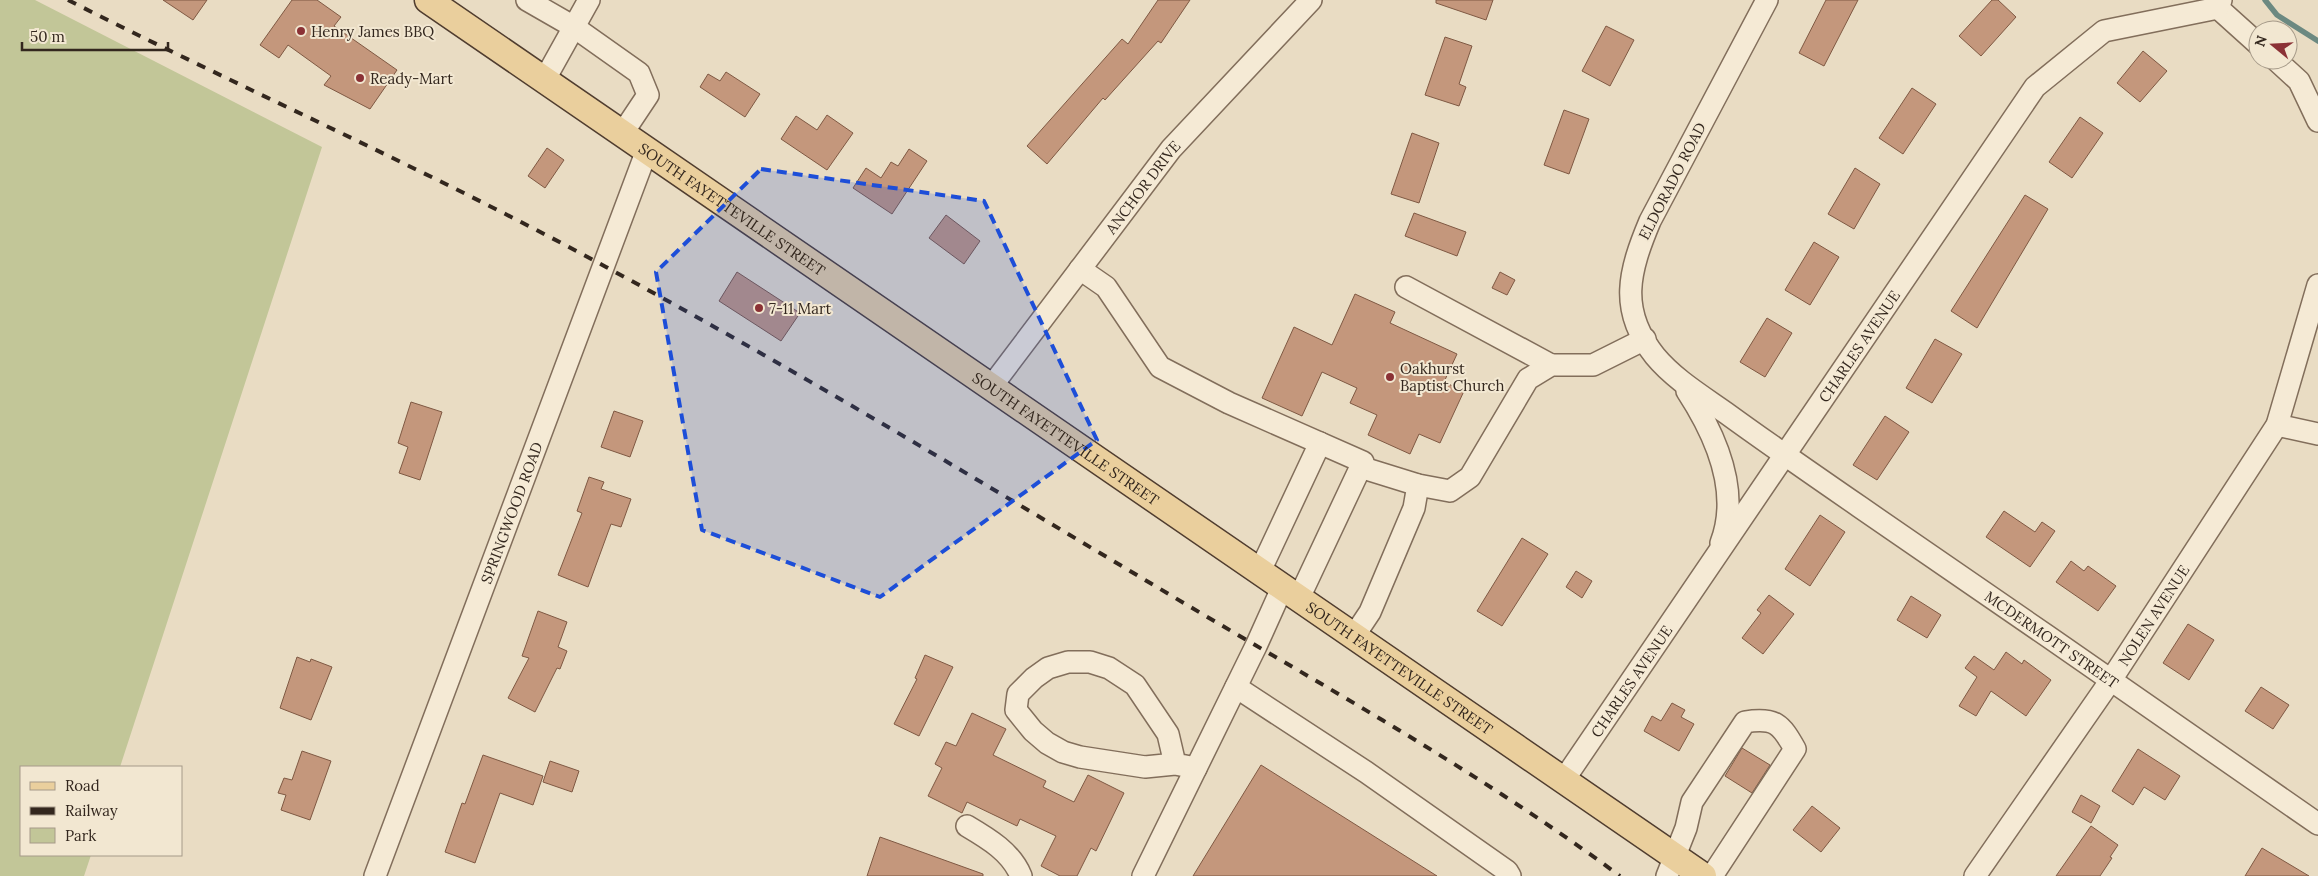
<svg xmlns="http://www.w3.org/2000/svg" width="2318" height="876" font-family="Lora,serif">
	<style>
		.green { fill: #c2c698 }
		.lines { fill: none; stroke-linecap: round; stroke-linejoin: round }
		.stream { stroke: #6c8981; stroke-width: 5.5 }
		.building { fill: #c4977c; stroke: #7f5943 }
		.minor-casing { stroke: #826e5b; stroke-width: 24 }
		.major-casing { stroke: #503d2f; stroke-width: 29 }
		.minor { stroke: #f5ead5; stroke-width: 21 }
		.major { stroke: #eacf9d; stroke-width: 26 }
		.rail { stroke: #33271e; stroke-width: 4; stroke-dasharray: 9 9; stroke-linecap: butt }
		.marked { fill: #1d4ed8; fill-opacity: 0.2; stroke: #1d4ed8; stroke-width: 4; stroke-dasharray: 10 6; stroke-linejoin: round }
		.poi-dot { fill: #8b3135; stroke: #f2e7d1; stroke-width: 2 }
		.labels { text-anchor: middle; dominant-baseline: central; stroke-width: 4; stroke-linejoin: round; paint-order: stroke }
		.poi-label { font-size: 15px; fill: #33271e; stroke: #f2e7d1; text-anchor: start }
		.street-label { font-size: 15px; fill: #33271e; stroke: #f2e7d1 }
	</style>
	<rect width="100%" height="100%" fill="#e9dcc3"/>
	<!-- green -->
	<path class="green" d="M0,0h35l287,147 -202,620h-99v88h70l-7,21h-84z"/>
	<g class="lines">
		<!-- stream -->
		<path class="stream" d="M2265,0l12,15 41,26"/>
	</g>
	<!-- building -->
	<path class="building" d="M163,0h44l-14,20z
		M292,0h25l24,17 -7,9 63,44 -27,39 -46,-24 7,-9 -43,-31 -9,13 -19,-13z
		M1158,0h32l-29,43 -3,-2 -53,59 -2,-2 -56,66 -20,-18 95,-107 6,5z
		M1436,0h57l-7,20 -50,-17z
		M1826,0h32l-34,66 -25,-13z
		M1992,0h6l18,17 -35,39 -22,-20z
		M1606,26l28,14 -24,46 -28,-15z
		M1445,37l27,9 -13,38 7,3 -7,19 -34,-11z
		M2143,51l24,20 -27,31 -23,-19z
		M726,72l34,22 -15,23 -45,-30 8,-13 12,7z
		M1912,88l24,16 -33,50 -24,-16z
		M1564,110l25,9 -20,55 -25,-9z
		M827,115l26,18 -26,37 -46,-31 15,-23 21,14z
		M2080,117l23,16 -31,45 -23,-16z
		M1412,133l27,10 -20,60 -28,-9z
		M547,148l17,12 -19,28 -17,-12z
		M909,149l18,12 -35,53 -39,-26 13,-20 15,10 10,-16 7,4z
		M1855,168l25,16 -26,45 -26,-15z
		M2025,195l23,14 -71,119 -26,-17z
		M1414,213l52,19 -9,24 -52,-20z
		M946,215l34,26 -16,23 -35,-26z
		M1814,242l25,15 -29,48 -25,-15z
		M737,272l63,41 -19,28 -62,-40z
		M1500,272l15,8 -8,15 -15,-7z
		M1355,294l40,18 -5,11 67,31 -13,28 20,9 -24,52 -21,-9 -9,20 -42,-19 9,-20 -27,-12 7,-15 -35,-16 -20,44 -40,-18 32,-71 38,18z
		M1767,318l25,15 -27,44 -25,-15z
		M1935,339l27,15 -30,49 -26,-15z
		M411,402l31,10 -22,68 -21,-7 9,-26 -10,-4z
		M614,411l29,10 -13,36 -29,-10z
		M1885,416l24,16 -32,48 -24,-15z
		M589,477l15,5 -3,7 30,10 -10,28 -10,-3 -23,63 -30,-12 24,-62 -5,-2z
		M2004,511l31,21 7,-10 13,9 -25,36 -44,-30z
		M1820,515l25,17 -35,54 -25,-17z
		M1522,538l26,16 -46,72 -25,-15z
		M2071,561l13,10 4,-5 28,20 -18,25 -42,-29z
		M1576,571l16,10 -10,17 -16,-11z
		M1769,595l25,19 -31,40 -21,-16 19,-25 -4,-3z
		M1911,596l30,19 -14,23 -30,-18z
		M538,611l29,11 -9,25 9,4 -7,18 -3,-1 -22,44 -27,-14 21,-40 -7,-2z
		M2188,624l26,16 -25,40 -26,-17z
		M2006,652l16,12 2,-4 27,20 -25,36 -35,-25 -15,25 -17,-10 18,-29 -12,-9 9,-12 20,14z
		M925,655l28,12 -34,69 -25,-12 23,-45 -2,-1z
		M297,657l13,5 1,-3 21,8 -21,53 -31,-12z
		M2261,687l28,18 -16,24 -28,-18z
		M1672,703l13,7 -4,7 13,7 -15,27 -35,-20 8,-15 9,5z
		M972,713l34,16 -13,26 53,26 -3,6 31,15 14,-27 36,18 -28,58 -5,-3 -14,28h-17l-19,-10 15,-30 -36,-17 -3,7 -50,-24 -5,11 -34,-17 14,-28 -7,-4 11,-22 10,4z
		M1742,748l28,17 -18,28 -27,-17z
		M2138,749l42,27 -15,24 -21,-13 -11,18 -21,-14z
		M302,751l29,10 -21,59 -29,-10 5,-15 -8,-2 6,-15 8,2z
		M483,755l60,21 -10,29 -33,-12 -25,70 -30,-11 17,-49 3,1z
		M550,761l29,10 -7,21 -29,-10z
		M1261,765l176,111h-244z
		M2081,795l19,11 -9,17 -19,-11z
		M1812,806l28,22 -19,24 -28,-22z
		M2091,826l27,19 -8,12 2,1 -12,18h-44z
		M880,837l103,37v2h-116z
		M2262,848l47,28h-64z"/>
	<g class="lines">
		<defs>
			<g id="minor">
				<path d="M527,0l47,27 65,46 9,22 -26,39"/>
				<path id="s1" d="M1767,0l-117,221c-21,50 -32,89 5,135 19,23 47,40 71,57 44,32 89,63 134,94 153,105 306,211 458,317"/>
				<path d="M2218,8l40,36"/>
				<path d="M2276,60l23,21 19,40"/>
				<path d="M545,79l44,-79"/>
				<path d="M1080,269l26,18 54,80 69,36 134,59 -64,136"/>
				<path d="M1406,287l145,78"/>
				<path id="s2" d="M991,387l180,-238 140,-149"/>
				<path d="M1687,391c28,43 54,100 34,152"/>
				<path d="M2277,425l41,9"/>
				<path d="M1360,467l58,18 32,6 20,-14 58,-98 23,-14h42l52,-26"/>
				<path d="M1260,571l60,-128"/>
				<path d="M1354,636l16,-24 44,-104 4,-23"/>
				<path d="M1236,687l130,85 141,99 3,5"/>
				<path d="M1175,764l-7,-30 -33,-49 -26,-17 -19,-6h-22l-20,6 -14,10 -16,16 -2,16 17,21 14,12 16,9 17,5 65,10 30,-3 21,4"/>
				<path id="s3" d="M1563,781l472,-694 69,-56 114,-23 3,-8"/>
				<path d="M967,826c22,13 44,26 54,50"/>
				<path id="s4" d="M375,876l272,-726"/>
				<path d="M1143,876l113,-230 27,-60"/>
				<path d="M1667,876l19,-48 6,-26 53,-80c30,-5 36,2 50,27l-83,127"/>
				<path id="s5" d="M1975,876l136,-196 166,-255 41,-140"/>
			</g>
			<g id="major">
				<path id="s6" d="M428,0l1275,876"/>
			</g>
		</defs>
		<!-- minor casing -->
		<use href="#minor" class="minor-casing"/>
		<!-- major casing -->
		<use href="#major" class="major-casing"/>
		<!-- minor -->
		<use href="#minor" class="minor"/>
		<!-- major -->
		<use href="#major" class="major"/>
		<!-- rail -->
		<path class="rail" d="M68,0c179,91 362,171 538,267 192,104 378,217 566,329 151,90 306,175 448,280"/>
	</g>
	<!-- marked area -->
	<path class="marked" d="M761,169l223,32 113,239 -217,157 -178,-67 -46,-258z"/>
	<!-- markers -->
	<g class="poi-dot">
		<circle cx="301" cy="31" r="5"/>
		<circle cx="360" cy="78" r="5"/>
		<circle cx="759" cy="308" r="5"/>
		<circle cx="1390" cy="377" r="5"/>
	</g>
	<g class="labels">
		<!-- poi labels -->
		<g class="poi-label">
			<text x="311" y="31">Henry James BBQ</text>
			<text x="370" y="78">Ready-Mart</text>
			<text x="769" y="308">7-11 Mart</text>
			<text x="1400" y="368">Oakhurst<tspan x="1400" dy="17">Baptist Church</tspan></text>
		</g>
		<!-- street labels -->
		<g class="street-label">
			<text transform="translate(1672 181) rotate(-63)">ELDORADO ROAD</text>
			<text stroke="none"><textPath href="#s2" startOffset="251">ANCHOR DRIVE</textPath></text>
			<text stroke="none"><textPath href="#s6" startOffset="369">SOUTH FAYETTEVILLE STREET</textPath></text>
			<text stroke="none"><textPath href="#s3" startOffset="526">CHARLES AVENUE</textPath></text>
			<text stroke="none"><textPath href="#s6" startOffset="774">SOUTH FAYETTEVILLE STREET</textPath></text>
			<text stroke="none"><textPath href="#s4" startOffset="388">SPRINGWOOD ROAD</textPath></text>
			<text stroke="none"><textPath href="#s5" startOffset="316">NOLEN AVENUE</textPath></text>
			<text stroke="none"><textPath href="#s1" startOffset="882">MCDERMOTT STREET</textPath></text>
			<text stroke="none"><textPath href="#s6" startOffset="1179">SOUTH FAYETTEVILLE STREET</textPath></text>
			<text stroke="none"><textPath href="#s3" startOffset="121">CHARLES AVENUE</textPath></text>
		</g>
	</g>
	<!-- legend -->
	<rect x="20" y="766" width="162" height="90" fill="#f2e7d1" stroke="#a69a89"/>
	<rect x="30" y="782" width="25" height="8" fill="#eacf9d" stroke="#a69a89"/>
	<text x="65" y="791" font-size="15" fill="#33271e">Road</text>
	<rect x="30" y="807" width="25" height="8" fill="#33271e" stroke="#a69a89"/>
	<text x="65" y="816" font-size="15" fill="#33271e">Railway</text>
	<rect x="30" y="828" width="25" height="15" fill="#c2c698" stroke="#a69a89"/>
	<text x="65" y="841" font-size="15" fill="#33271e">Park</text>
	<!-- north arrow -->
	<g transform="translate(2273 45) rotate(288)"><circle r="24" fill="#f2e7d1" stroke="#a69a89"/>
	<path d="M0-4L9 19L0 12L-9 19Z" fill="#8b3135"/>
	<text y="-8" font-size="14" font-weight="bold" text-anchor="middle" fill="#33271e">N</text>
	</g>
	<!-- scale -->
	<path d="M22 42v8h146v-8" fill="none" stroke="#33271e" stroke-width="2.5"/>
	<text x="30" y="42" font-size="15" fill="#33271e" stroke="#f2e7d1" stroke-width="4" paint-order="stroke">50 m</text>
</svg>
